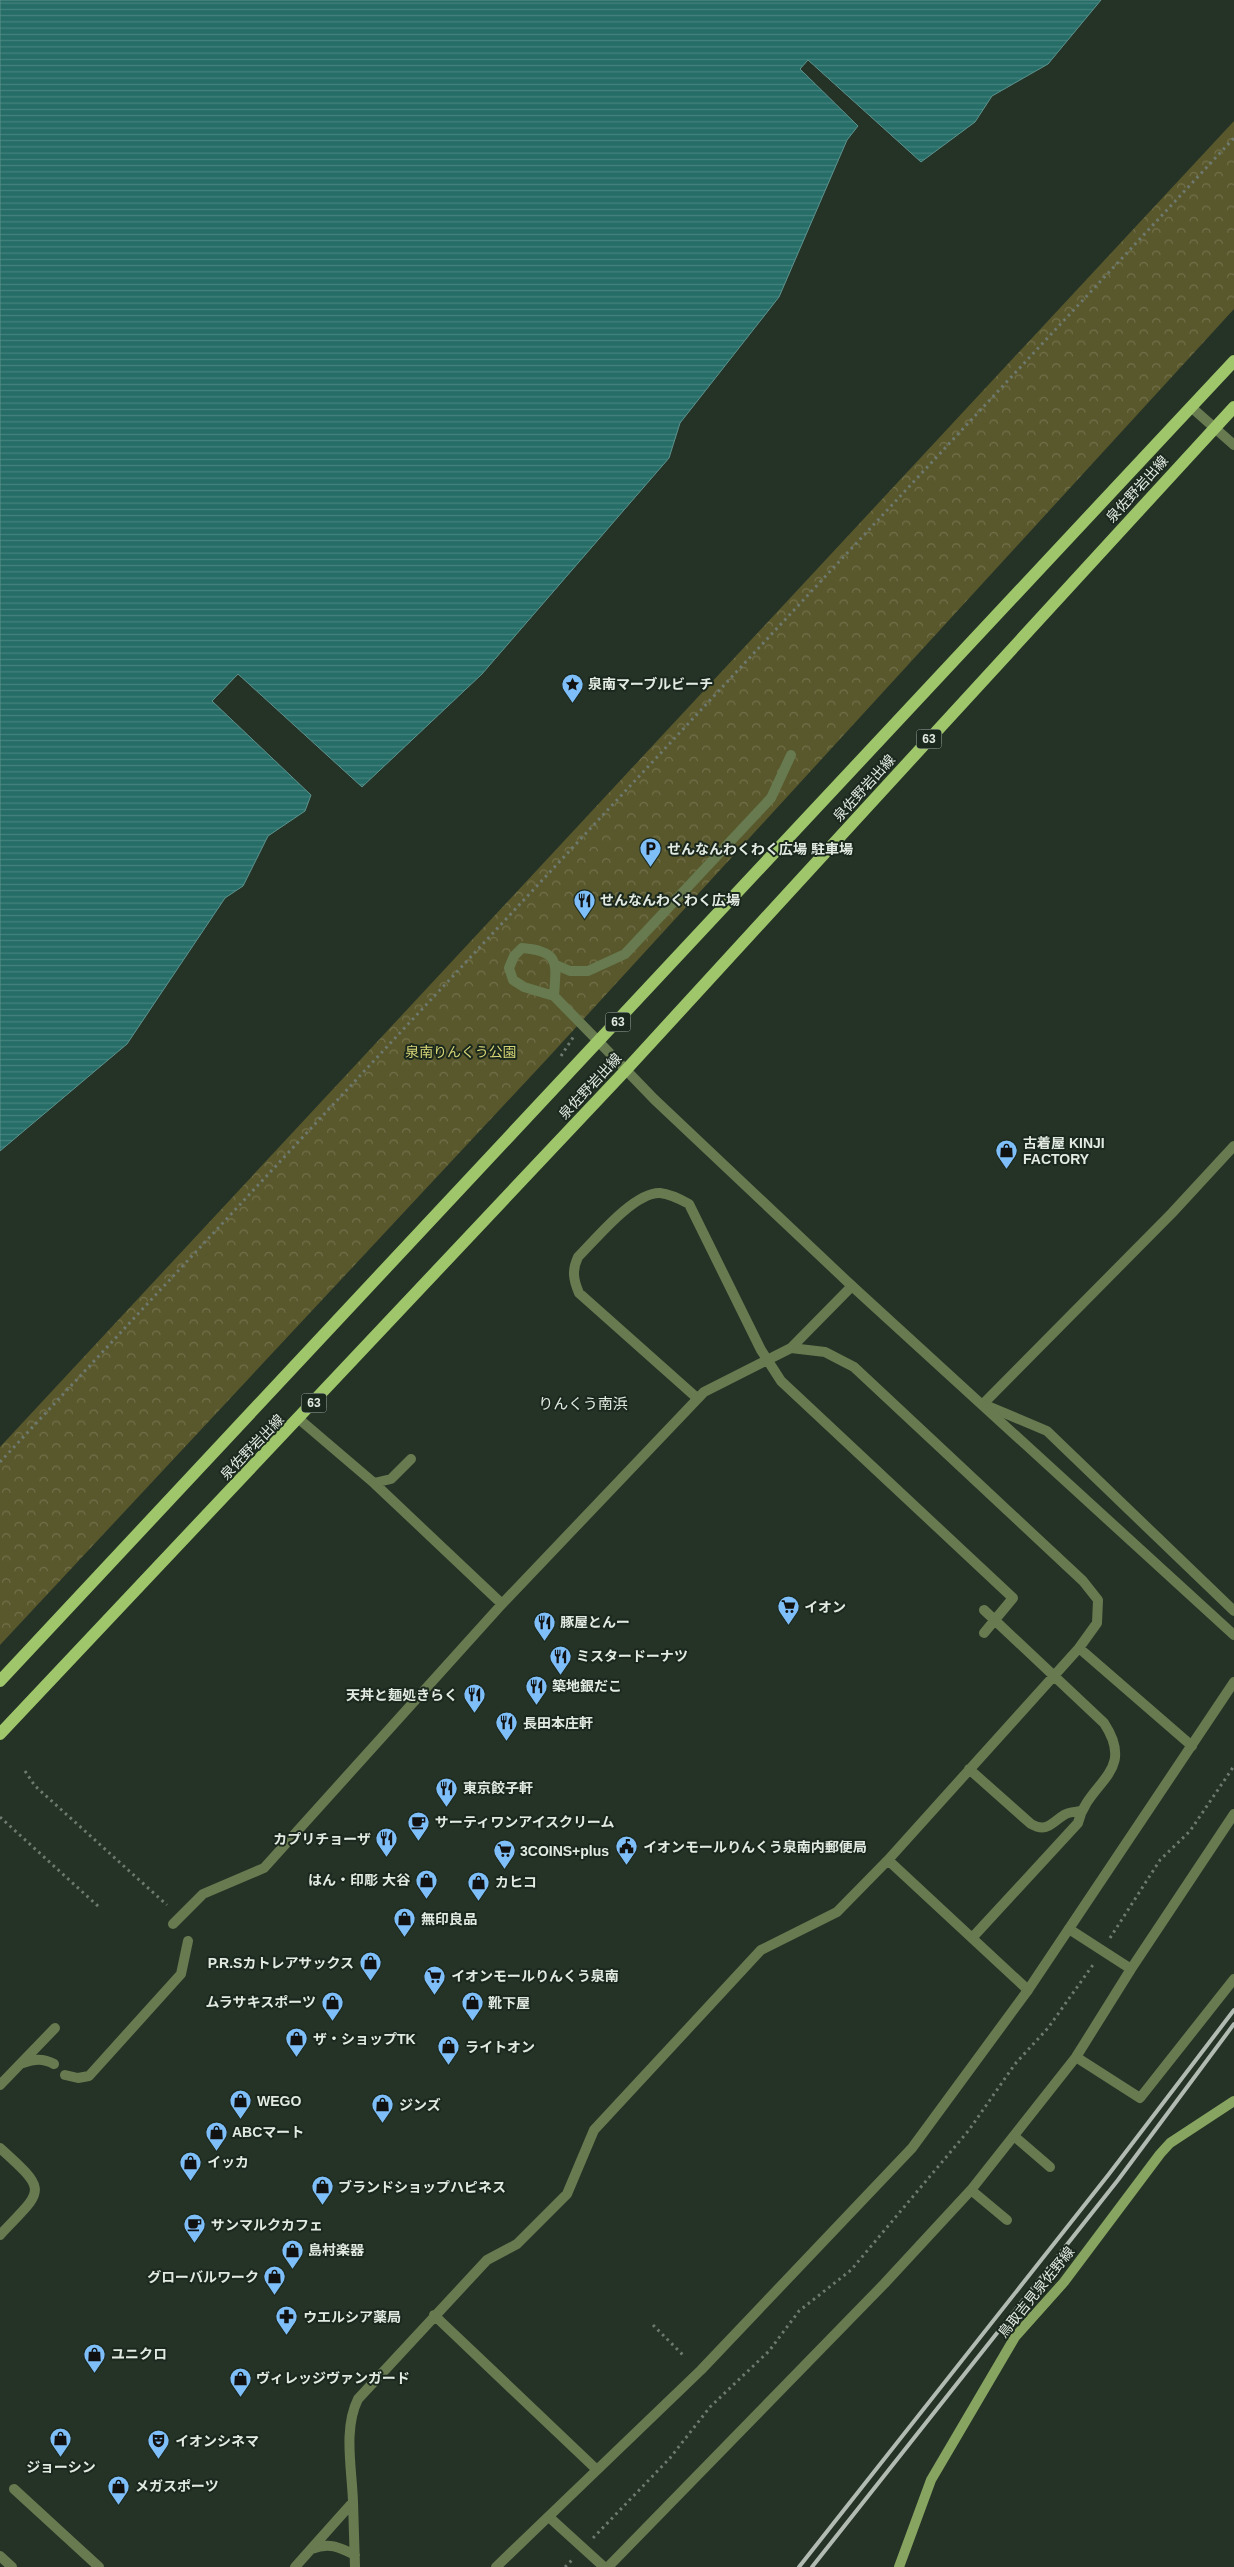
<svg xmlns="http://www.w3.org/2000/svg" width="1234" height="2567" font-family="Helvetica,'Noto Sans JP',sans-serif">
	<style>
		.park { fill: url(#park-crowns) }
		.water { fill: url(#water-rules); stroke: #5e928d }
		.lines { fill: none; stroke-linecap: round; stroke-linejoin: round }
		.path { stroke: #6e796f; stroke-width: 3; stroke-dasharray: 2.5 4; stroke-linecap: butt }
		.service { stroke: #677a50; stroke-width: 10 }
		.minor { stroke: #677a50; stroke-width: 10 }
		.tertiary { stroke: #677a50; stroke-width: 10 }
		.secondary { stroke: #87a560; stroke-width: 10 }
		.primary { stroke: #9fc66b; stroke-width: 12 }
		.rail { stroke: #b2bbb2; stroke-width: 4 }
		.labels { text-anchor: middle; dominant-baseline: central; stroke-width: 4; stroke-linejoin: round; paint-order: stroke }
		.shield { fill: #1b281d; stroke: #a6b0a7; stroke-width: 1 }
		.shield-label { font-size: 12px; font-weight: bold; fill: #e2eae2 }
		.street-label { font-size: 14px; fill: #e2eae2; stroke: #1b281d }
		.poi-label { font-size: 14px; font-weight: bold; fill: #e2eae2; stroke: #1b281d; text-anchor: start }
		.park-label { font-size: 14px; fill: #d6d576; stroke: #1b281d }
		.neighbourhood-label { font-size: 15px; fill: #e2eae2; stroke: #1b281d }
	</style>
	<defs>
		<pattern id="park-crowns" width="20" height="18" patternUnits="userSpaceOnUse" patternTransform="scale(1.25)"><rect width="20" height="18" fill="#59582c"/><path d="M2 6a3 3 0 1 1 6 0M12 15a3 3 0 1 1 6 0" fill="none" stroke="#71704a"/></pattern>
		<pattern id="water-rules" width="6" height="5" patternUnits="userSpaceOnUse" patternTransform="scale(1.25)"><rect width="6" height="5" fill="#266d68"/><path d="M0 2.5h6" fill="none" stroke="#45827d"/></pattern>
	</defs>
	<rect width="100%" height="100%" fill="#253226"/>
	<!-- park -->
	<path class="park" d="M1234,121v188l-688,751 -546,585v-198z"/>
	<!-- water -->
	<path class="water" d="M0,0h1101l-53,64 -56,32 -17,26 -54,40 -113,-102 -8,9 58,57 -11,14 -68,157 -99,126 -11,35 -187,216 -120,113 -124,-113 -26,27 99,94 -6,16 -37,25 -25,50 -18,12 -98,146 -127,107z"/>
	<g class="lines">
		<!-- path -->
		<path class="path" d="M561,1056l13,-20
			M0,1462l1234,-1324
			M25,1771l10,15 132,119
			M0,1817l99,90
			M1110,1938l50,-78 30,-29 44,-65
			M653,2325l32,32
			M593,2538l77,-80 40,-51 59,-56 30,-40 52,-41 118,-140 46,-66 33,-36 47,-66
			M565,2567l8,-8"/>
		<!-- service -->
		<path class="service" d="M556,965l14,6h18l37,-17 146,-156 20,-43
			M554,996c2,-32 7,-45 -32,-48l-8,8 -5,12 4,12 11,7 30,9 45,46
			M697,1398l-118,-105c-6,-14 -7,-23 -1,-36 18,-18 56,-65 82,-64 10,1 20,6 29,11l72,146 20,31 232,217 -29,35
			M299,1419l75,64 128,121
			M374,1483l17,-4 20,-20
			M1079,1648l113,98
			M969,1769l62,55c16,9 20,-1 33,-9 4,-3 11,-3 17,-4
			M888,1860l140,130
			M173,1924l30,-30 61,-26 238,-264 202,-212 87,-44 61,-62
			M972,1938l106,-115c10,-42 59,-50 26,-100l-120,-113
			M23,2063c11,-4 20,-5 31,1
			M65,2075l13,3 11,-2 92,-102 7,-33
			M0,2085l55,-57
			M0,2148c50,45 43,41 0,87
			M434,2315l162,154
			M14,2489l85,78
			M353,2502l2,65
			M312,2549c17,-7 27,-2 43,6
			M0,2556l12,11
			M295,2567l58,-65c-1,-33 -10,-73 5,-103l129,-139 30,-16 50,-50 27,-64 167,-180 76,-38 51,-52 191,-212 18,-25 1,-23 -15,-19 -229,-214 -29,-15 -34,-4"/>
		<!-- minor -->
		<path class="minor" d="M1234,1146l-62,67 -189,191 64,27 187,180
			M1069,1929l62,40
			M1076,2057l64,41 94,-119
			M1014,2136l36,31
			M971,2190l36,30
			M549,2517l55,50
			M608,2567l276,-283 87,-94 105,-133 55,-88 103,-155"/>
		<!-- tertiary -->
		<path class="tertiary" d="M1191,407l43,38
			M599,1042l55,57 198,187 382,349
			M496,2567l205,-197 211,-222 116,-158 206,-308"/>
		<!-- secondary -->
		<path class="secondary" d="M899,2567l32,-87 84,-143 49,-55 96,-128 10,-11 64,-42"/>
		<!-- primary -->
		<path class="primary" d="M0,1681l1234,-1320
			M0,1734l625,-663 609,-664"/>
		<!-- rail -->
		<path class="rail" d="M799,2567l310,-393 125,-164
			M812,2567l306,-387 116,-156"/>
	</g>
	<!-- icons -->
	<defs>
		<symbol id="sight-pin" viewBox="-11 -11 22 30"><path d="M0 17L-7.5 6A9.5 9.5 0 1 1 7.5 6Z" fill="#7ebef9" stroke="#1b281d"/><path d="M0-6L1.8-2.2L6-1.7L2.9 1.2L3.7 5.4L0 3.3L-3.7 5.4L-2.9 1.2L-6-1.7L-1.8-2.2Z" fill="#111"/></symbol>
		<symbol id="parking-pin" viewBox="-11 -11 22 30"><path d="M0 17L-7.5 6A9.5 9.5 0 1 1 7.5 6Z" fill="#7ebef9" stroke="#1b281d"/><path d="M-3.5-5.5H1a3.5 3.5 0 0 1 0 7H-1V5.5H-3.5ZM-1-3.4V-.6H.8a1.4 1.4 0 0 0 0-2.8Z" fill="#111"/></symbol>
		<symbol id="restaurant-pin" viewBox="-11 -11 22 30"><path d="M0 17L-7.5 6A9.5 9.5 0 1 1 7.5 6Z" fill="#7ebef9" stroke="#1b281d"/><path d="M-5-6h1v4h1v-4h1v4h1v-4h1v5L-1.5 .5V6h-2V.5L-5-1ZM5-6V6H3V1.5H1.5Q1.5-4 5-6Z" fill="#111"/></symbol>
		<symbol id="shop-pin" viewBox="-11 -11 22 30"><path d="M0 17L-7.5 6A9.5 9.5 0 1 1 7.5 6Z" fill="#7ebef9" stroke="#1b281d"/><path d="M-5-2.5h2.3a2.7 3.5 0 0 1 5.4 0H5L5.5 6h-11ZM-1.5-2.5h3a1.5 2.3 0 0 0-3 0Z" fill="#111"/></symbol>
		<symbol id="supermarket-pin" viewBox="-11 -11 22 30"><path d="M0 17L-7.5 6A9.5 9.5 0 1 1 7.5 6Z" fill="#7ebef9" stroke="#1b281d"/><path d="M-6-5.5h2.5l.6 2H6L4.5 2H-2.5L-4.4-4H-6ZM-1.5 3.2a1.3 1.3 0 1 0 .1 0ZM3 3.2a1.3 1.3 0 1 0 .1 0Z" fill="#111"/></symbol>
		<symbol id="cafe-pin" viewBox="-11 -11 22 30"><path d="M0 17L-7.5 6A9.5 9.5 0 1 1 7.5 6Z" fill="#7ebef9" stroke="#1b281d"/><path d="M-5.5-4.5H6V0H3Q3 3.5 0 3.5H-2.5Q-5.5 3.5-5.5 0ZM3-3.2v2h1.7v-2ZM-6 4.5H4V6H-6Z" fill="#111"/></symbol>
		<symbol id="civic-pin" viewBox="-11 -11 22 30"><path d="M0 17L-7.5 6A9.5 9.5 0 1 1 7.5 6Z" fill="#7ebef9" stroke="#1b281d"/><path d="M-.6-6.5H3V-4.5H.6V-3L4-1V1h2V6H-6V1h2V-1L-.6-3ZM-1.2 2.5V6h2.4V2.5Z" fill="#111"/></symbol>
		<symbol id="pharmacy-pin" viewBox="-11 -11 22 30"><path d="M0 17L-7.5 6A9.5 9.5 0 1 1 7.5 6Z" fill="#7ebef9" stroke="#1b281d"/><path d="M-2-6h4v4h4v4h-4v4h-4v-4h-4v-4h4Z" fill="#111"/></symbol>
		<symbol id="theatre-pin" viewBox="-11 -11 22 30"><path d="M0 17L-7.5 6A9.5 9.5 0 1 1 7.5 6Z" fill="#7ebef9" stroke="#1b281d"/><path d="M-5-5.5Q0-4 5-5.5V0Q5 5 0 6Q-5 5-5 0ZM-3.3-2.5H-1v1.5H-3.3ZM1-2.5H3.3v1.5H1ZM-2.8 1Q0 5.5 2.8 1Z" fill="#111"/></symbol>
	</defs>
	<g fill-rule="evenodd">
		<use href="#sight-pin" x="560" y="672" width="25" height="34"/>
		<use href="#parking-pin" x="638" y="836" width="25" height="34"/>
		<use href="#restaurant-pin" x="572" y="888" width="25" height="34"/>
		<use href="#shop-pin" x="994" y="1138" width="25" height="34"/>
		<use href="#supermarket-pin" x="776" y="1594" width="25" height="34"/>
		<use href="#restaurant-pin" x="532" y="1610" width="25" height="34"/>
		<use href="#restaurant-pin" x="548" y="1644" width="25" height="34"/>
		<use href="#restaurant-pin" x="524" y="1674" width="25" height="34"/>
		<use href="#restaurant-pin" x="462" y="1682" width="25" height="34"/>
		<use href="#restaurant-pin" x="494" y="1710" width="25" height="34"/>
		<use href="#restaurant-pin" x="434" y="1776" width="25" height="34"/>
		<use href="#cafe-pin" x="406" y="1810" width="25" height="34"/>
		<use href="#restaurant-pin" x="374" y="1826" width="25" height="34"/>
		<use href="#civic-pin" x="614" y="1834" width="25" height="34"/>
		<use href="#supermarket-pin" x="492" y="1838" width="25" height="34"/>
		<use href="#shop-pin" x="414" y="1868" width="25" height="34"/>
		<use href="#shop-pin" x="466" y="1870" width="25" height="34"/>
		<use href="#shop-pin" x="392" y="1906" width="25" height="34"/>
		<use href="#shop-pin" x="358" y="1950" width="25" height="34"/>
		<use href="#supermarket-pin" x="422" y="1964" width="25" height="34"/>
		<use href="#shop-pin" x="320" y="1990" width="25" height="34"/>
		<use href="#shop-pin" x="460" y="1990" width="25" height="34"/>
		<use href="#shop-pin" x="284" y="2026" width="25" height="34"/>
		<use href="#shop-pin" x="436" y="2034" width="25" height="34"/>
		<use href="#shop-pin" x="228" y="2088" width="25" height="34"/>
		<use href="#shop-pin" x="370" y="2092" width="25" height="34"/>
		<use href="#shop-pin" x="204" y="2120" width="25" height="34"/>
		<use href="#shop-pin" x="178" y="2150" width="25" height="34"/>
		<use href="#shop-pin" x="310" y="2174" width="25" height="34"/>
		<use href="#cafe-pin" x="182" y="2212" width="25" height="34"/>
		<use href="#shop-pin" x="280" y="2238" width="25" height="34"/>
		<use href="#shop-pin" x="262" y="2264" width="25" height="34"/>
		<use href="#pharmacy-pin" x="274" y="2304" width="25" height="34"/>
		<use href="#shop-pin" x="82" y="2342" width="25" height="34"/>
		<use href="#shop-pin" x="228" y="2366" width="25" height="34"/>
		<use href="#shop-pin" x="48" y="2426" width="25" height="34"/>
		<use href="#theatre-pin" x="146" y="2428" width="25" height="34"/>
		<use href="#shop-pin" x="106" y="2474" width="25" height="34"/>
	</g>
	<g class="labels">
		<!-- shield labels -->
		<g class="shield">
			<rect x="916.5" y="729.5" width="25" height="19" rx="4"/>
			<rect x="605.5" y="1012.5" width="25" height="19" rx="4"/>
			<rect x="301.5" y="1393.5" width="25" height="19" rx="4"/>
		</g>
		<g class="shield-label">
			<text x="929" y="739">63</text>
			<text x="618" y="1022">63</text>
			<text x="314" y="1403">63</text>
		</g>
		<!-- street labels -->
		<g class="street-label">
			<text transform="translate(1137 489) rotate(-48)">泉佐野岩出線</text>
			<text transform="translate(864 788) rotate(-48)">泉佐野岩出線</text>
			<text transform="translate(590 1086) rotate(-47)">泉佐野岩出線</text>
			<text transform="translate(252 1447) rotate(-46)">泉佐野岩出線</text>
			<text transform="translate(1036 2292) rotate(-51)">鳥取吉見泉佐野線</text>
		</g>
		<!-- poi labels -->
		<g class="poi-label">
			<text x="588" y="684">泉南マーブルビーチ</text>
			<text x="667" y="849">せんなんわくわく広場 駐車場</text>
			<text x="600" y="900">せんなんわくわく広場</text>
			<text x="1023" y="1143">古着屋 KINJI<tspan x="1023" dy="16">FACTORY</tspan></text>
			<text x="804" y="1607">イオン</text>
			<text x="560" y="1622">豚屋とんー</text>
			<text x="576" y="1656">ミスタードーナツ</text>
			<text x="552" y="1686">築地銀だこ</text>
			<text x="458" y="1695" text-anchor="end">天丼と麺処きらく</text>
			<text x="523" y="1723">長田本庄軒</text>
			<text x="463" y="1788">東京餃子軒</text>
			<text x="435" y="1822">サーティワンアイスクリーム</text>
			<text x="371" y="1839" text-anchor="end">カプリチョーザ</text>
			<text x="643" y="1847">イオンモールりんくう泉南内郵便局</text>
			<text x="520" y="1851">3COINS+plus</text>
			<text x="410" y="1880" text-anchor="end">はん・印彫 大谷</text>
			<text x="495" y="1882">カヒコ</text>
			<text x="421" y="1919">無印良品</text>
			<text x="354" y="1963" text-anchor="end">P.R.Sカトレアサックス</text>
			<text x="451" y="1976">イオンモールりんくう泉南</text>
			<text x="316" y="2002" text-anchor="end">ムラサキスポーツ</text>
			<text x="488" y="2003">靴下屋</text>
			<text x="313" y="2039">ザ・ショップTK</text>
			<text x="465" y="2047">ライトオン</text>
			<text x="257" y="2101">WEGO</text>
			<text x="399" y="2105">ジンズ</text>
			<text x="232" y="2132">ABCマート</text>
			<text x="207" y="2162">イッカ</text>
			<text x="338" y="2187">ブランドショップハピネス</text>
			<text x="211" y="2225">サンマルクカフェ</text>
			<text x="308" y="2250">島村楽器</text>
			<text x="259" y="2277" text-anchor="end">グローバルワーク</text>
			<text x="303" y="2317">ウエルシア薬局</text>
			<text x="111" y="2354">ユニクロ</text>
			<text x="256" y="2378">ヴィレッジヴァンガード</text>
			<text x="175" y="2441">イオンシネマ</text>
			<text x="61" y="2467" text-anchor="middle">ジョーシン</text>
			<text x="135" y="2486">メガスポーツ</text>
		</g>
		<!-- park labels -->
		<g class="park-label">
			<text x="461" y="1052">泉南りんくう公園</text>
		</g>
		<!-- neighbourhood labels -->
		<g class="neighbourhood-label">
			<text x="583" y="1403">りんくう南浜</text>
		</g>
	</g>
</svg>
